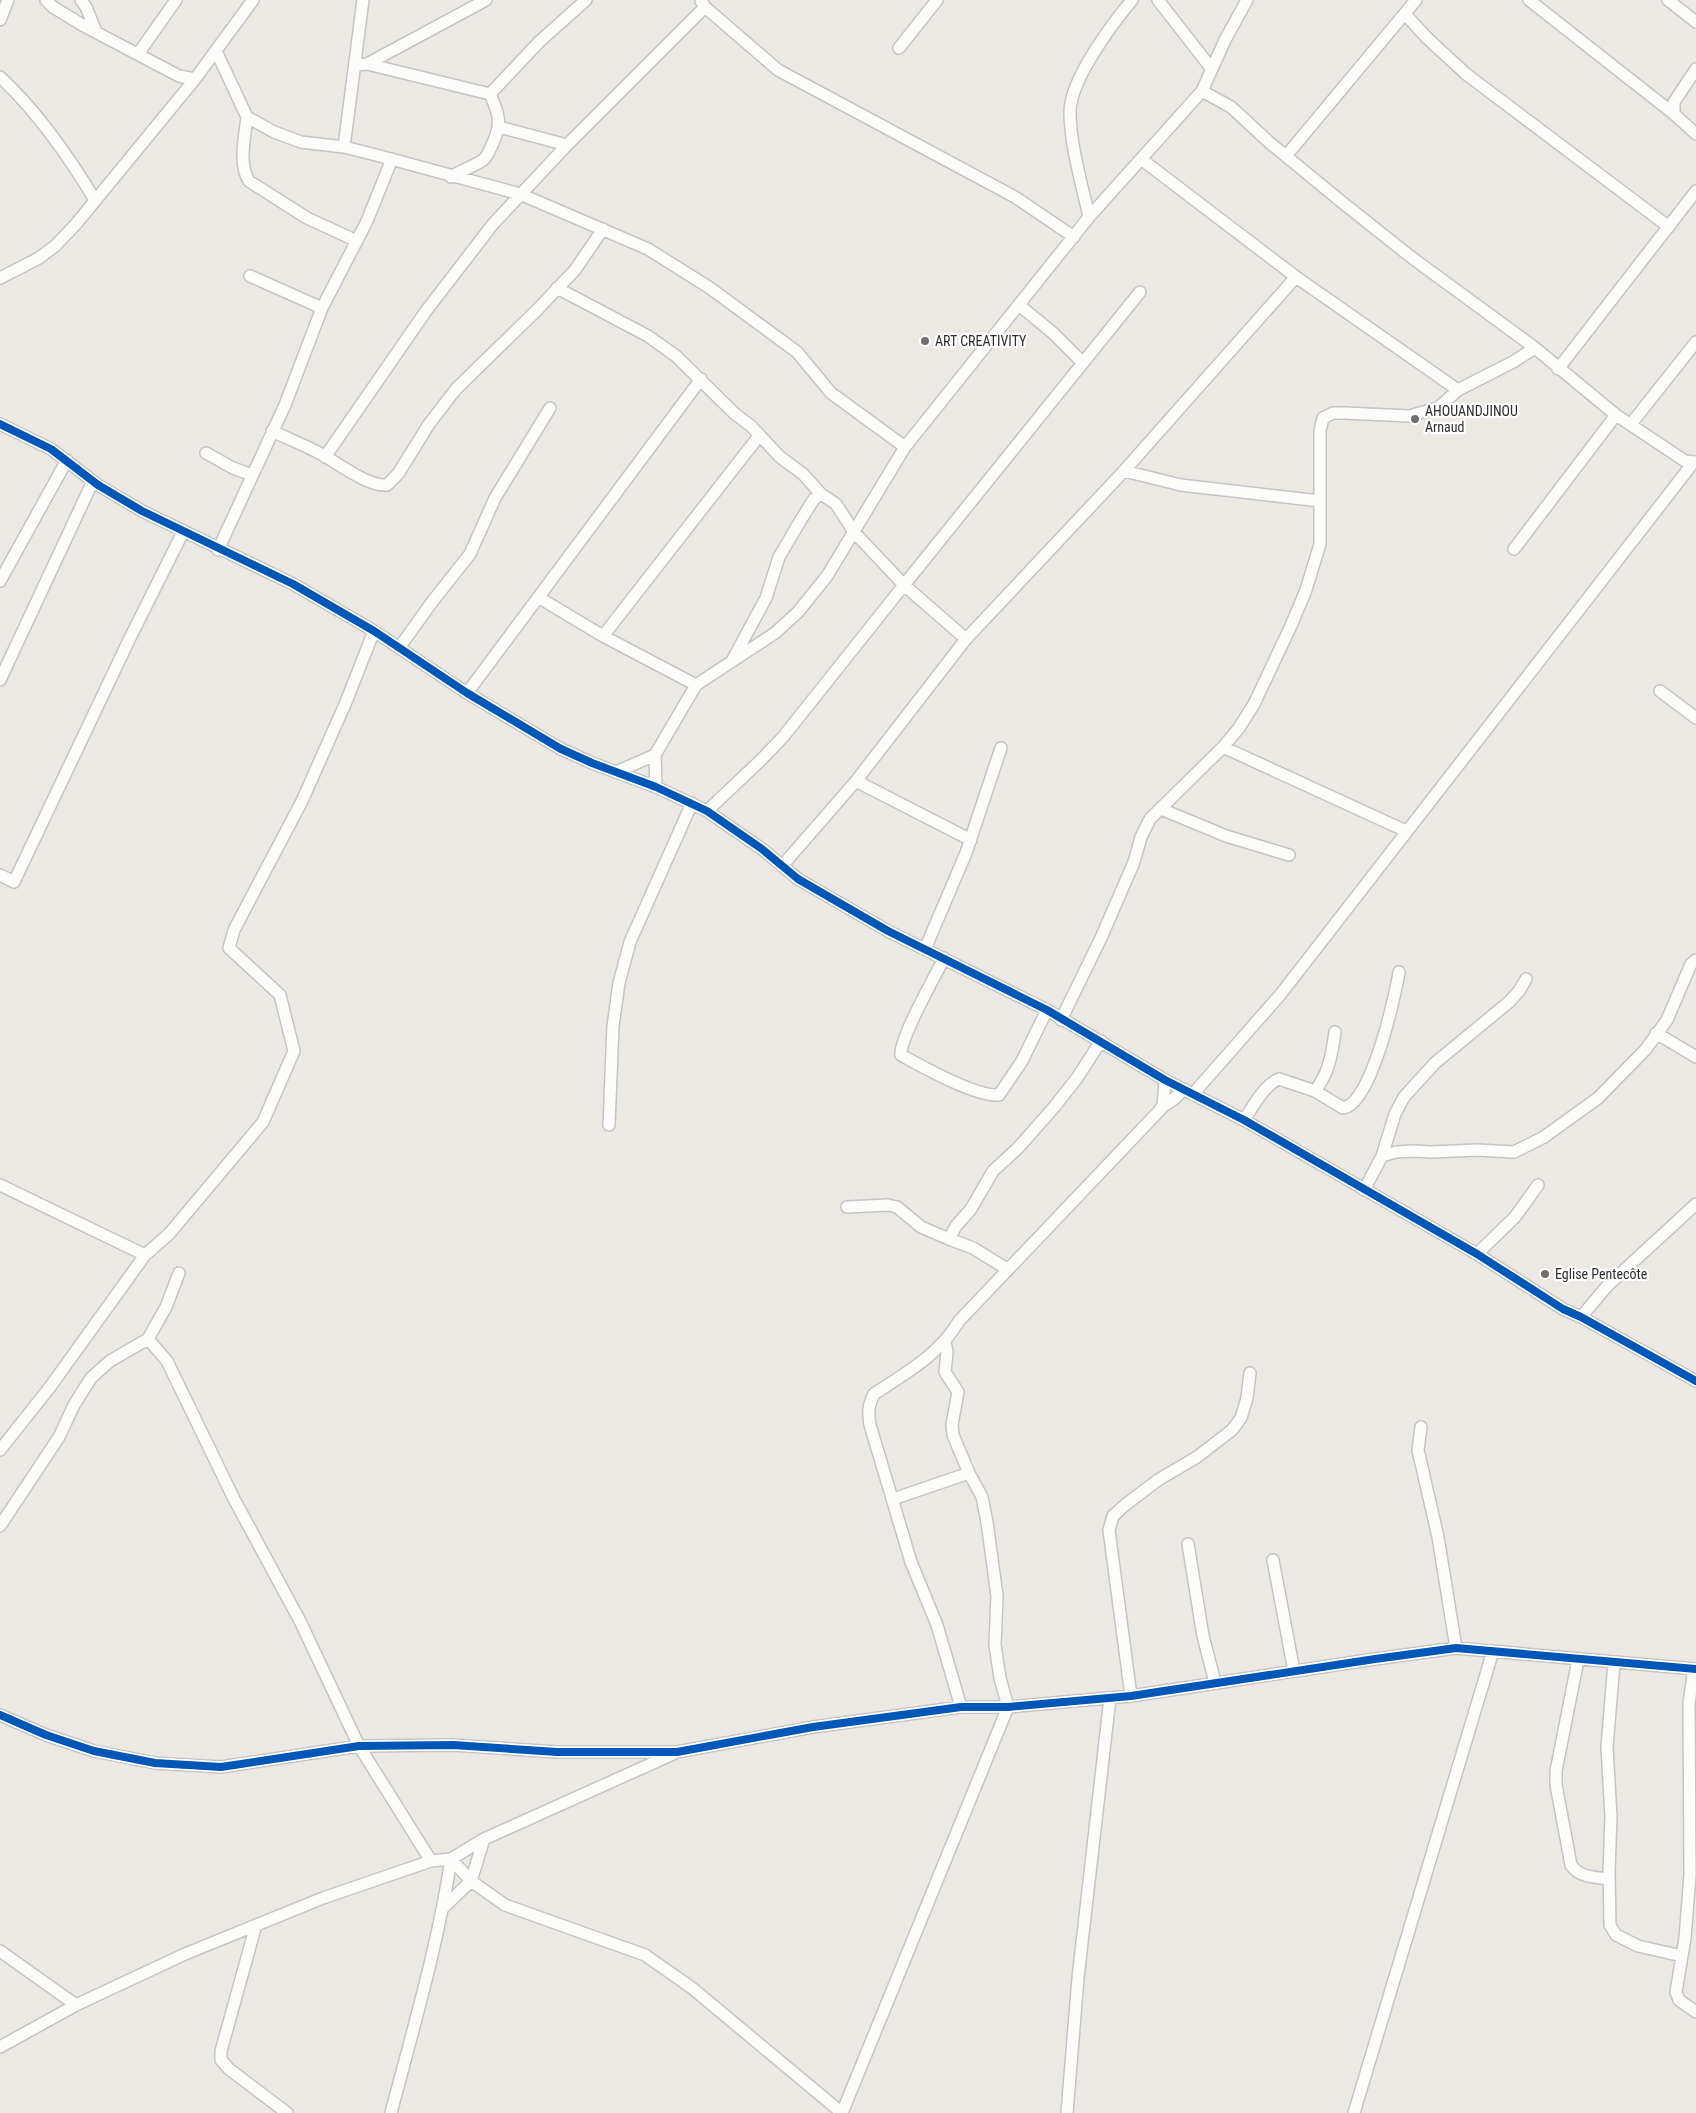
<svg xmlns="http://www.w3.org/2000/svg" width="1696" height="2113" font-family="'Roboto Condensed',sans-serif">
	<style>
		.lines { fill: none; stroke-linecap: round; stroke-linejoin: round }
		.street-casing { stroke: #c5c4c5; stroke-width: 14 }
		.street { stroke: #fcfcfb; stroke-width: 11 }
		.cycleway-casing { stroke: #fff; stroke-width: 11 }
		.cycleway { stroke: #0057b8; stroke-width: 8 }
		.poi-dot { fill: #706f6e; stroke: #fff; stroke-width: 2 }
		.labels { text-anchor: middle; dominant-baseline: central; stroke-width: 4.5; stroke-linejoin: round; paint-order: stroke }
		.poi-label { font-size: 14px; fill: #2e2e2e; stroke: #fff; text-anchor: start }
	</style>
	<rect width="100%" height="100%" fill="#ece8e4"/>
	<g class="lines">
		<defs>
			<path id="street" d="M46,0l7,7 31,19 95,50 16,3
				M81,0l5,7 10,25
				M1158,0l53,68
				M1529,0l145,114
				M1668,0l28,22
				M701,1l4,6 73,63 237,127 59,40
				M1405,14l21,23 40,37 203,153
				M0,20l8,-20
				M899,48l38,-48
				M216,51l31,66 27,15 27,10 43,5 32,8 144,39 128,55 62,39 87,64 34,41 74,54
				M138,54l38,-54
				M367,64l119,-64
				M356,65l11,-1 123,30
				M1696,69l-22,33v12l22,20
				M0,77c38,35 69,80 95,123
				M1202,91l29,16 39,36 73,60 68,54 124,91
				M490,94l49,-52 47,-42
				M247,117c-2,19 -9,47 2,64l58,37 50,23
				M499,127l68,18
				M344,147l19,-147
				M1286,156l130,-156
				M1141,159l155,118 162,113
				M451,177c10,-7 22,-10 32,-17 5,-4 7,-11 10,-17 9,-21 6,-29 -3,-49
				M1089,217c-7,-32 -19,-73 -19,-105 0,-32 42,-88 62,-112
				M250,276l72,32
				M0,278l39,-20 16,-12 21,-22 119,-145 58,-79
				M557,288l91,48 28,20 59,58 16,12 29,31 23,17 18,20 15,10 18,28 50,53 -121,152 -22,23 -54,51
				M1019,305l34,28 30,30
				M1558,369l138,-178
				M0,424l51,25 47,36 44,26 151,73 81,47 93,62 94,56 31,14 64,24 51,24 55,38 36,30 90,52 159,79 118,70 79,40 233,134 86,55 18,8 115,64
				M1631,424l65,-82
				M272,431c16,8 33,14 49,23 17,9 47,33 66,31l11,-11 31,-50 27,-35 81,-79 38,-40 28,-41
				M206,453l27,15 19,7
				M325,457l101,-146 67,-87 74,-79 138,-138
				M1124,471l57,14 139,16
				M1514,549l102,-134
				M218,550l67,-145 37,-97 45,-87 25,-62
				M0,581l67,-121
				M538,597l65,39 93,49
				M603,636l156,-200
				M966,639l-62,-54 236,-293
				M399,648l33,-46 38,-48 25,-56 55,-90
				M733,659l33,-61 13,-41 23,-39 12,-19 7,-5
				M0,680l93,-199
				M1660,691l36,27
				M467,693l234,-314
				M1223,747l183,84
				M616,772l39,-17
				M856,781l115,59
				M656,787l-1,-32 41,-70 79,-52 23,-21 29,-36 78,-129 184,-230 113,-126 23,-51 22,-40
				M1161,809l65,27 63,19
				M782,866l74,-85 110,-142 158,-168 172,-194
				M0,875l14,7 115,-242 52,-104
				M925,949l41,-96 35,-105
				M944,958c-9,19 -45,81 -43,97 22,12 75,42 98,40l23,-34 25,-51
				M1061,1020l40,-82 33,-76 7,-25 9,-18 73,-72 16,-19 15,-24 36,-76 16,-38 14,-46v-113l3,-13 10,-5h12l64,3 29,-8 20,-18 55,-28 22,-14 81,67 69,46 11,1
				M1656,1033l40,24
				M1315,1091c14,-18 17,-37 20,-59
				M1193,1094l87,-99 413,-532
				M1163,1106l10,-6 11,-11
				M1244,1120c9,-13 20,-35 35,-41l36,12 28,17c28,-3 52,-111 56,-136
				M609,1125l4,-99 6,-43 11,-41 62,-139
				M1382,1156l14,-4 18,-1 17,1 46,-2 37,2 30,-15 54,-39 48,-49 21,-29 24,-56 5,-4
				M0,1185l145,70
				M1364,1190l18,-34 13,-42 9,-17 31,-34 74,-61 10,-11 7,-12
				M847,1207l41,-2 9,2 24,20 28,12
				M1477,1254l38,-37 23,-32
				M1007,1269l-34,-21 -24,-9 7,-13 15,-17 22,-38 25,-23 37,-42 22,-28 24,-37
				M1581,1317l27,-32 88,-81
				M148,1339l19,22 67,138 66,122 59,125 72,115
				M1421,1427l-3,23 20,87 18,111
				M0,1450l50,-63 95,-132 24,-21 94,-112 31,-71 -14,-56 -51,-47 5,-18 68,-129 44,-99 28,-71
				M893,1499l76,-26 -16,-38 -1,-10 6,-33 -13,-20 2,-20 -2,-11
				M0,1526l59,-89 15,-32 17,-27 19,-17 38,-22 18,-32 13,-34
				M1188,1544l15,92 12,46
				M1273,1560l21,111
				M1578,1660l-22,111v14l15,80c9,13 24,12 38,14
				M1614,1663l-7,84 4,70 -2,54 1,54 6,10 22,11 44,10
				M1694,1669l-5,34 1,172 -5,63 -9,54 3,8 17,12
				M1131,1696l-22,-166 4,-14 12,-11 33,-25 39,-23 35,-27 9,-12 6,-20 3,-25
				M961,1707l-24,-82 -26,-63 -41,-137c-2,-12 -2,-20 4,-31 32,-21 65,-39 85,-73l200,-210 4,-5 2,-26
				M0,1715l46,20 48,16 61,12 66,4 138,-21 94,-1 104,7h120l136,-25 148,-20h47l123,-11 244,-37 81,-11 240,21
				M451,1859l20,22 34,24 140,50 47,33 150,125
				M443,1908l28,-27 13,-42
				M256,1925l-35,126v9l8,9 58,44
				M0,1951l76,54
				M0,2047l76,-42 109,-51 138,-56 108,-37 20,-2 33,-20 189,-85
				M391,2113c22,-84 47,-168 60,-254
				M842,2113l166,-406 -8,-29 -5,-33 2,-49 -10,-74 -5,-25 -13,-24
				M1067,2113l11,-135 32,-280
				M1354,2113l139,-462"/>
		</defs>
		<!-- street casing -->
		<use href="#street" class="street-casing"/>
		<!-- street -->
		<use href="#street" class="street"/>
		<defs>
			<path id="cycleway" d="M0,424l51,25 47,36 44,26 151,73 81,47 93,62 94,56 31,14 64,24 51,24 55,38 36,30 90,52 159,79 118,70 79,40 233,134 86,55 18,8 115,64
				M0,1715l46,20 48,16 61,12 66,4 138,-21 94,-1 104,7h120l136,-25 148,-20h47l123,-11 244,-37 81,-11 240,21"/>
		</defs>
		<!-- cycleway casing -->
		<use href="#cycleway" class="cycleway-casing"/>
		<!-- cycleway -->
		<use href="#cycleway" class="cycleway"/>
	</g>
	<!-- markers -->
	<g class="poi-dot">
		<circle cx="925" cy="341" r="5"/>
		<circle cx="1415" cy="419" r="5"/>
		<circle cx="1545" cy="1274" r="5"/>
	</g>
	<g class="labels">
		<!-- poi labels -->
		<g class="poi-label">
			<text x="935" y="341">ART CREATIVITY</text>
			<text x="1425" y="411">AHOUANDJINOU<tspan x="1425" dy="16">Arnaud</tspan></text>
			<text x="1555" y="1274">Eglise Pentecôte</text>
		</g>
	</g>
</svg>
